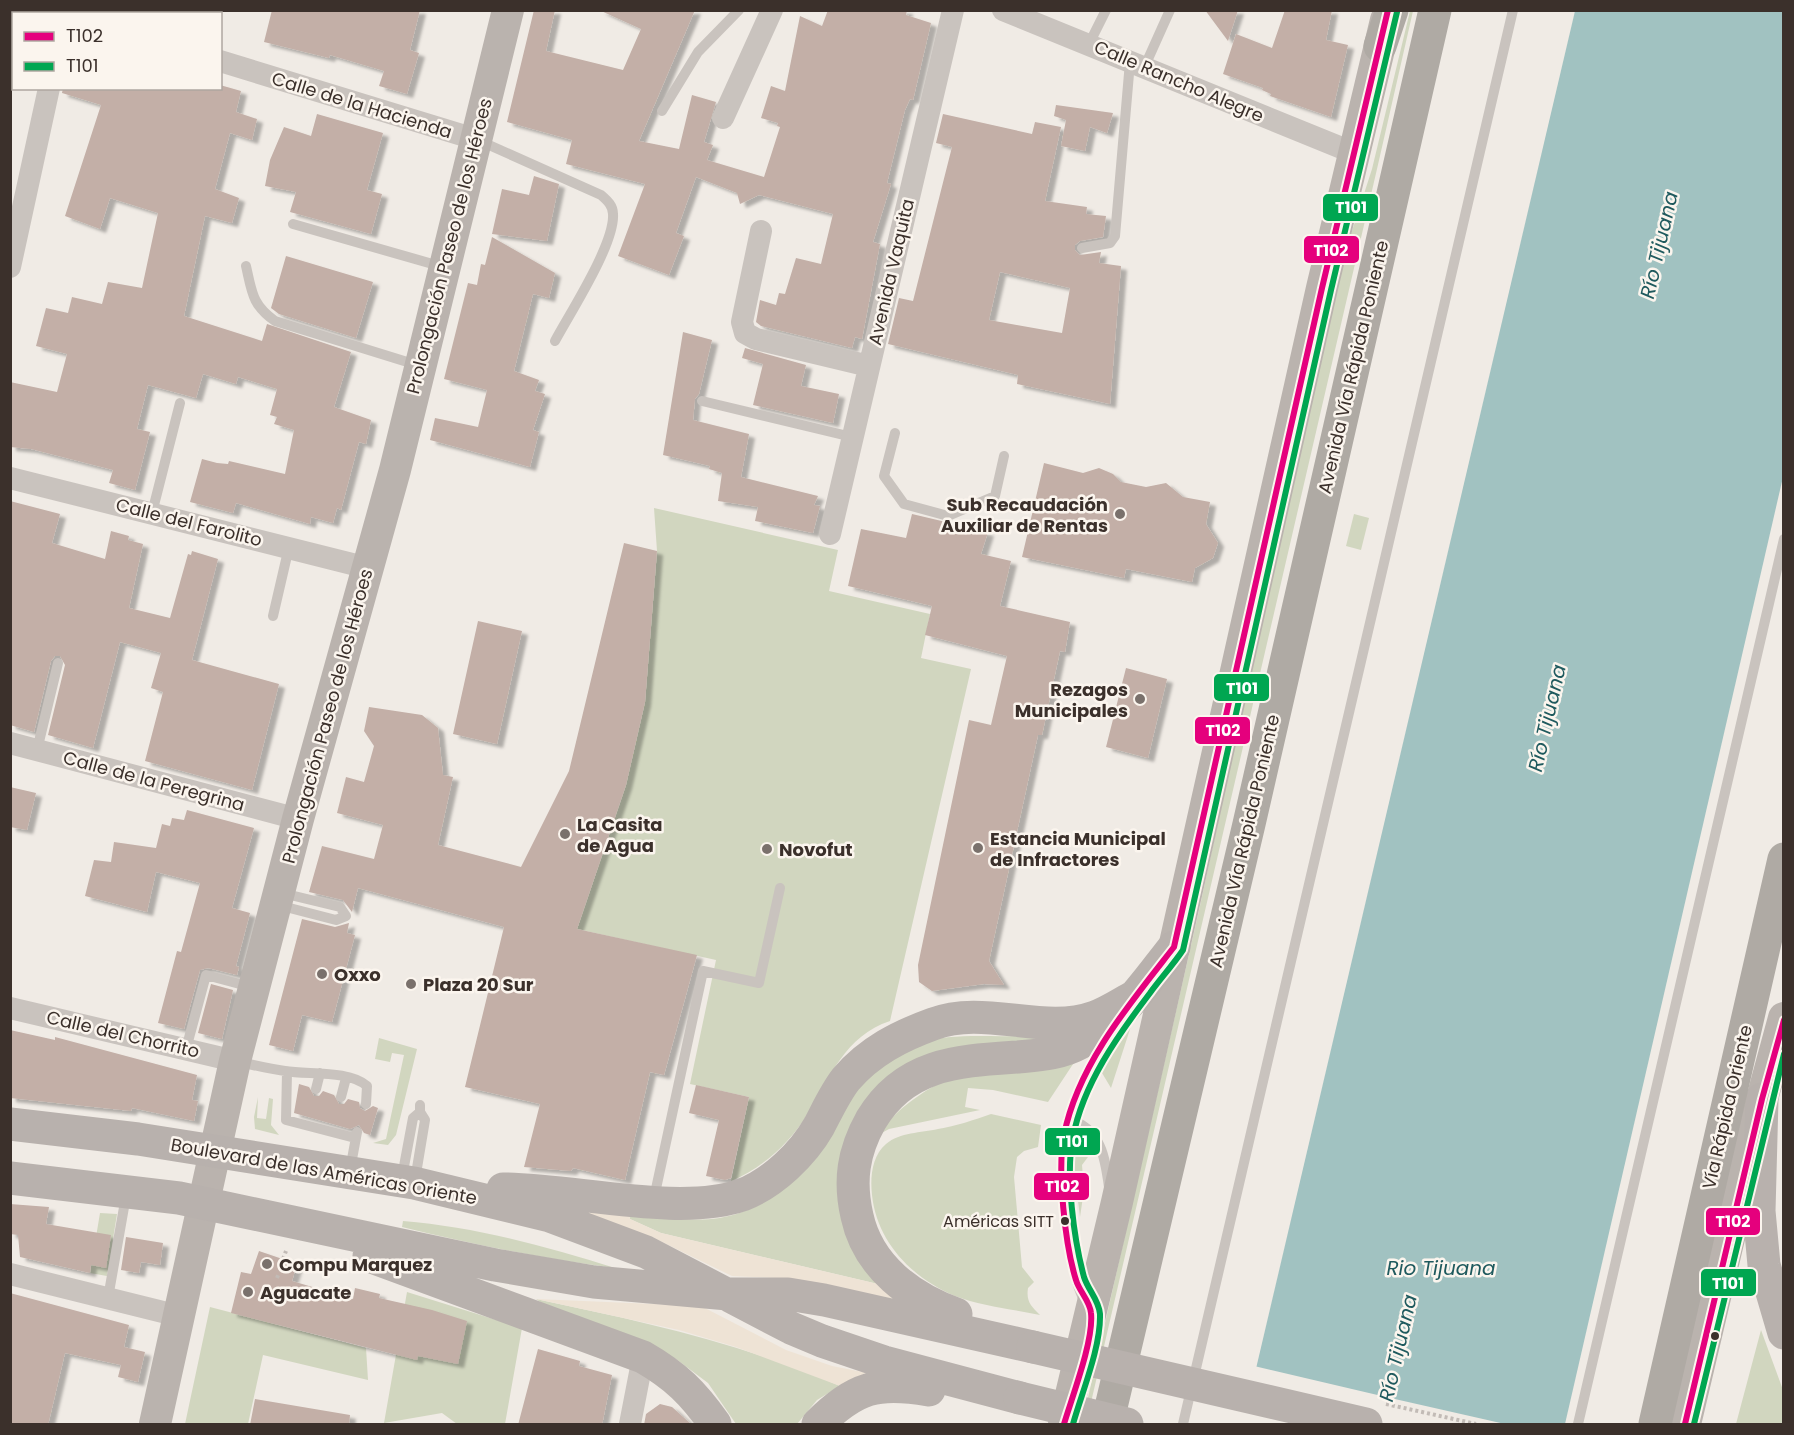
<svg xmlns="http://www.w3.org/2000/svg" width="1794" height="1435" font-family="Poppins,sans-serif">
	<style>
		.green { fill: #d1d6bf }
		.plaza { fill: #eee3d5 }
		.water { fill: #a1c2c1 }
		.pier { fill: #f0ebe5 }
		.building { fill: #c3afa7; fill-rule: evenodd; filter: url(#shadow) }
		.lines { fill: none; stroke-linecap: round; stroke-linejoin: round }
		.path { stroke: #c2bbb6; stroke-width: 4; stroke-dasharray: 3 3; stroke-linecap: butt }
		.lane { stroke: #c9c3be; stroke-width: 10 }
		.street { stroke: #c9c3be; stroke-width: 22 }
		.secondary { stroke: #bab3ae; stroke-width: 32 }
		.primary { stroke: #b8b1ad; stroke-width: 33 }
		.highway { stroke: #afaaa4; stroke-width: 33 }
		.path-bridge { stroke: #c2bbb6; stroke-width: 4; stroke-dasharray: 3 3; stroke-linecap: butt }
		.primary-bridge { stroke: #b8b1ad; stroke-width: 33 }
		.bus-1-casing { stroke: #fbf5ee; stroke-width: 10 }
		.bus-2-casing { stroke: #fbf5ee; stroke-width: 10 }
		.bus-1 { stroke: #e5007d; stroke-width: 6 }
		.bus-2 { stroke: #00a651; stroke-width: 6 }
		.poi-dot { fill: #7a716c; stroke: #fbf5ee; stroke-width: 2 }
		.bus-dot { fill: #3b302b; stroke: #fbf5ee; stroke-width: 2 }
		.labels { text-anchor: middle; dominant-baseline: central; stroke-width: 5; stroke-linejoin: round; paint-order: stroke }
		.bus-label { font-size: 16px; fill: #3b302b; stroke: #fbf5ee; text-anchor: end }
		.street-label { font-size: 18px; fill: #3b302b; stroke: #fbf5ee }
		.poi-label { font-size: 18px; font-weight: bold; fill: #3b302b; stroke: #fbf5ee; text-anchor: start }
		.water-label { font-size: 20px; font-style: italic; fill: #1f5a5e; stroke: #fbf5ee }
		.line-badge { stroke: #fbf5ee; stroke-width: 2 }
		.badge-label { font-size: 16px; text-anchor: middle; font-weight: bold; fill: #fff }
	</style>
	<defs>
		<filter id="shadow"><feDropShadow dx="6" dy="4" stdDeviation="1.5" flood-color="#0004"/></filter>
	</defs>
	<rect width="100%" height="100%" fill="#f0ebe5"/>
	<!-- green -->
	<path class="green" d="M1410,11h3l-36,158 -291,1255h-4l118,-518 133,-616 39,-121z
		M654,508l184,42 -9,41 101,23 -9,44 50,11 -81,352c-45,15 -60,56 -83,94 -17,28 -46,54 -76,66l18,-84 -59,-13 26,-124 -139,-31 49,-144 19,-83 12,-151z
		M1354,514l15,4 -8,32 -15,-4z
		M1129,1026h2l-20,62 -9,-15 11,-26z
		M1014,1036l38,3 -55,7 -145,77 26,161 -217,-51 -31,-14 -1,-6c36,4 77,13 113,-1 25,-9 37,-28 53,-48 36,-43 69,-99 123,-120 29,-11 66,-7 96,-8z
		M379,1038l38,11 -21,86 -8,10 -15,-2 13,-4 18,-84 -12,-2 -2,9 -15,-3z
		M1077,1058l-29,44 -55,-12 -25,-2 -3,19 15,3 -91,19 -11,6c14,-22 43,-43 67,-55z
		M258,1097l-1,21 9,1 3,-21 4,1 -2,26 8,10 -24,-6 -1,-12z
		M991,1114l50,11 -3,22 -14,4 -7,6 -3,20 8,90 12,15 -6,6c-2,14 3,18 12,27 -28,-6 -59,-9 -85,-19 -43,-18 -78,-54 -83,-101 -2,-18 0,-39 14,-51 14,-12 35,-11 52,-15 18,-3 36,-9 53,-15z
		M1078,1147h5l5,10 -6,8 2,25 -4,27 -7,-57z
		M100,1213l17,1 -10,62 -17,-3z
		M403,1221c72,6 143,25 212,47 -72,-9 -143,-24 -213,-41z
		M407,1292l115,36 -17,96h-48l-15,-11 -58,10z
		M536,1299c104,22 206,44 304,87l-23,14 -20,24h-61l-28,-41 -32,-24 -126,-50z
		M210,1307l156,41 2,32 -105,-25 -15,69h-63z
		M1761,1330l22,60v34h-47z"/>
	<!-- plaza -->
	<path class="plaza" d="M537,1203l92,10 1,6 31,14 217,51 20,18 -123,-24 -43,-2 -72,-35z
		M536,1299l165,7 85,44 46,16 41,8 -33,12 -104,-39 -57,-17z"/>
	<!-- water -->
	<path class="water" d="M1575,11h208v466l-218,947h-322z"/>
	<!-- pier -->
	<path class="pier" d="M1254,1366l132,31 119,27h-265z"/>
	<!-- building -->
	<path class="building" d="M272,10h148l-10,40 9,3 -12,41 -28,-8 5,-15 -54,-16 -1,3 -65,-16z
		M534,10h21l-9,41 77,19 18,-41 -42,-19h96l-56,131 40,8 13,-54 24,7 -12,40 9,3 -6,15 57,17 16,-50 -3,-1 1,-3 -17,-5 10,-32 14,5 15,-75 22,10 6,-16h79l-1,5 25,8 -18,77 -3,-1 -5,11 -18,73 4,1 -18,58 7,2 -18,95 -7,-2 -3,11 -91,-22 -5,-4 4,-22 16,5 3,-12 6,1 11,-36 25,6 12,-50 -74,-19 -19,9 -3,-11 -41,-16 -20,56 8,3 -15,39 -51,-19 27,-72 -79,-20 6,-24 -65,-18z
		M1205,10h33l-10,31z
		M1285,10h47l-6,30 22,5 -17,72 -61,-21 1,-2 -9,-4 1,-2 -40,-14 13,-40 36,14z
		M220,85l21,6 -5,21 21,7 -5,21 -22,-7 -15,56 24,9 -7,25 -27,-7 -21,100 78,25 5,-17 84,28 -17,55 37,13 -5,24 -7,-2 -18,68 -4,-2 -4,15 -22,-6 -1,7 -74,-21 -3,10 -43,-11 12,-43 15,4 11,1 1,-3 56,13 9,-44 -20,-6 3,-7 -7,-2 7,-26 -39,-12 -2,7 -33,-10 -7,24 -48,-13 -11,44 13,3 -15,58 -26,-7 4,-13 -82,-21 -21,-2v-65l47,10 10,-38 -31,-8 10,-38 22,5 4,-16 30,7 6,-22 34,6 16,-75 -48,-15 -10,31 -35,-13 36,-111 -39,-12 1,-5h157z
		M1056,105l57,8 -6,20 -17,-6 -5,24 -24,-5 5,-26 -12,-4z
		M317,114l66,19 -16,57 15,4 -11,40 -81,-22 6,-20 -31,-6 5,-26 14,-33 27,9z
		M943,114l89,20 3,-12 26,5 -16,74 42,6 -1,7 20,2 -3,21 -23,4 -5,4v5l5,5 21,-3 -2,11 22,3 -11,138 -93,-20 1,-9 -130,-31 11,-46 14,3 39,-154 -16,-4zM1000,272l70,16 -8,45 -73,-13z
		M534,176l25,8 -12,57 -55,-7 10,-45 27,6z
		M492,237l63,36 -6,25 -16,-4 -19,77 25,9 -4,11 10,3 -12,36 6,2 -9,35 -100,-27 5,-22 43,9 9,-37 -43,-11 24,-96 9,2 4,-21 4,1z
		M286,256l87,26 -17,56 -77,-24 -8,-6z
		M683,332l29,8 -13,54 -4,5 -2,21 56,14 -8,43 77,19 -4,9 6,1 -7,27 -58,-12 3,-14 -40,-6 4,-28 -13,-4 1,-3 -47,-11z
		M745,348l61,17 -5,21 38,8 -6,29 -80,-18 10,-41 -21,-6z
		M1044,463l39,10 16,-5 14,6 8,8 25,5 20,-4 17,14 27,5 -4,22 12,19 -5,15 -18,10 -3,14 -66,-13 -2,9 -102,-21z
		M10,501l50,13 -8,29 53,16 6,-28 18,5 -1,4 15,4 -14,64 41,10 18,-64 3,1 1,-4 26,8 -26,101 87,24 -27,106 -107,-29 18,-69 -12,-4 10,-35 -41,-11 -27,106 -45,-13 17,-70 -5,-9h-5l-4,5 -17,71 -24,-7z
		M912,514l76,18 -7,22 30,7 -11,45 70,16 -5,30 -5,-1 -18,84h-4l-49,226 15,24 -20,-1 -52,7 -13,-9 -1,-17 51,-245 22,5 16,-69 -82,-21 7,-29 -84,-20 13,-57 45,9z
		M624,543l33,8 -12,151 -19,83 -49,144 120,26 -33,120 -14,-3 -25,108 -52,-12 -2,3 -47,-4 16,-63 -75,-17 39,-160 -146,-39 -6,24 -9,-12 -34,-8 13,-46 52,13 9,-34 -46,-12 9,-36 18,5 10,-36 -10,-15 5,-24 53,8 16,13 5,47 10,2 -15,68 83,22 48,-96z
		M478,621l44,10 -25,113 -44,-10z
		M1126,668l41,11 -19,79 -42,-11z
		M10,787l26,6 -9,37 -17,-3z
		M187,810l67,18 -22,80 18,5 -14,53 3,1 -2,8 -29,-7 -8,2 -16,59 -26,-6 19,-72 4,1 19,-69 -44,-11 -9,40 -62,-16 9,-36 17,2 3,-20 42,6 6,-24 8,2 2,-8 12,2z
		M302,919l33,8 14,-4 -2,10 8,2 -23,87 -30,-7 -9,36 -24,-6z
		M211,984l22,6 -11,49 -24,-6z
		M10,1030l45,10v-3l142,38 -5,25 6,1 -4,20 -62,-13 -1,3 -121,-13z
		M299,1084l10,3 5,9h5l4,-5 11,4 5,9h5l4,-5 11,3 1,6 5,3 8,-5 5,2 -8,27 -6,-2 -5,-8 -9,4 -56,-16z
		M696,1085l53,12 -18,81 -6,2 -19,-4 13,-56 -30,-7z
		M10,1204l39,3 -3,17 65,11 -5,33 -15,-3 -1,8 -70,-16 -2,-22 -8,-1z
		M126,1237l37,6 -3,22 -19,-3 -2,11 -18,-3z
		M259,1251l38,13 -5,17 61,18 2,-11 25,6 -1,4 53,12 35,11 -9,43 -40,-8 -1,4 -186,-47 10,-41 10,2z
		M10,1293l119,32 -5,22 21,5 -7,30 -20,-5 3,-12 -56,-12 -17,72h-38z
		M538,1349l42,12 -1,5 33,9 -10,50h-84z
		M255,1399l95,16 -1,10h-99z
		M660,1404l12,3 20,18h-48l2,-11z"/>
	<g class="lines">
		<!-- path -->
		<path class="path" d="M283,1259l3,-8
			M277,1278l2,-5"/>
		<!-- lane -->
		<path class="lane" d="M10,42l4,1
			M1089,44l17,-34
			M1144,68l26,-58
			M662,111l36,-59 41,-42
			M480,141l121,54c7,6 12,11 12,19 2,30 -43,99 -58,127
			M293,224l150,43
			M1082,248l28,-5 5,-7 15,-174
			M246,266c6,26 6,39 29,55l142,44
			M702,401l150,36
			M895,433l-11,43 20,28 44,12 47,-20 9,-40
			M152,513l28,-110
			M273,616l16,-69
			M37,750l21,-87
			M278,905l58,15 10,-4 -6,-9 -58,-14
			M186,1049l20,-74 45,12
			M239,1062c15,3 30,7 46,9 23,4 64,-1 82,15l-1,18
			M287,1072l-1,48 69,18
			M316,1089l4,-16
			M341,1097l5,-19
			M1068,1119c33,9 37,38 41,68
			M350,1170l7,-38
			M402,1177l11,-59 7,-6
			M415,1180l10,-60 -5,-8v-7
			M654,1198l49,-227 56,12 21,-95
			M108,1298l18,-102
			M1085,1302c-12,-22 -13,-47 -16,-72 -11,-92 -8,-113 41,-193
			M1183,1424l330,-1414
			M1578,1424l206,-885"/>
		<!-- street -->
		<path class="street" d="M1003,10l351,143
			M65,14l1,-4
			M220,61l255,78
			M723,118l49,-108
			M761,231l-19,91 3,11 11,6 113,27
			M10,267l39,-179
			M10,478l358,90
			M830,534l123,-524
			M10,743l288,76
			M10,1008l225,53
			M10,1274l169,42
			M630,1424l13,-67"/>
		<!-- secondary -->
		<path class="secondary" d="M155,1424l80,-363 63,-242 97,-349 113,-460
			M1064,1424l53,-222 205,-914 64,-268
			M1685,1424l77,-325 22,-81"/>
		<!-- primary -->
		<path class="primary" d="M1762,1099l-3,112 5,54 20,68
			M10,1124l128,15 276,44 136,33 96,36 145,76 31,13 62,21 136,36
			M10,1178l169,20 316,67 99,17 134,12h60l36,6 209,47
			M503,1189c68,0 178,28 239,6 31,-12 61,-41 77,-69 8,-15 16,-33 27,-47 24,-28 54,-43 87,-55 52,-20 110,12 162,-7 14,-5 27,-14 40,-21
			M369,1256l274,101c33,19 50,36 72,67
			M956,1314c-45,-16 -88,-47 -99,-98 -8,-35 -4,-64 14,-96 34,-57 87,-59 147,-63 21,-2 42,-3 62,-14 40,-21 66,-61 94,-96
			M818,1424c38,-37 59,-43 111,-34"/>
		<!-- highway -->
		<path class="highway" d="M1380,46l12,-36
			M1107,1424l142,-600 186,-814
			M1655,1424l129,-565"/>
		<!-- path-bridge -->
		<path class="path-bridge" d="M1386,1404l90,20"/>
		<!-- primary-bridge -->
		<path class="primary-bridge" d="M1033,1347l333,77
			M1020,1398l107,26"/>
		<defs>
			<path id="bus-1" d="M1064,1424c8,-27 30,-84 27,-111 -1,-12 -12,-22 -15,-33 -11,-35 -19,-110 -12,-145 14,-71 67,-133 110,-188l148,-659 66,-278
				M1685,1424l77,-325 22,-79"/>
			<path id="bus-2" d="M1073,1424c9,-32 28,-77 27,-110 -1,-14 -12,-24 -16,-37 -10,-37 -19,-103 -11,-140 10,-53 45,-102 77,-144 10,-14 23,-28 33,-43l148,-660 66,-278
				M1694,1424l90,-370"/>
		</defs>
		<!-- bus-1 casing -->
		<use href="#bus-1" class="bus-1-casing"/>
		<!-- bus-2 casing -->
		<use href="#bus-2" class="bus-2-casing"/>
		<!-- bus-1 -->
		<use href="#bus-1" class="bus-1"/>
		<!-- bus-2 -->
		<use href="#bus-2" class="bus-2"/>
	</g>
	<!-- markers -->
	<g class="poi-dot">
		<circle cx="1120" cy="514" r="6"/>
		<circle cx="1140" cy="699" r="6"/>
		<circle cx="565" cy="834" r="6"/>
		<circle cx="978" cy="848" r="6"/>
		<circle cx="767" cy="849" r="6"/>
		<circle cx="322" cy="974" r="6"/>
		<circle cx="411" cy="984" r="6"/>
		<circle cx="267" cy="1264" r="6"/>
		<circle cx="248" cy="1292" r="6"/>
	</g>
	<g class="bus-dot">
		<circle cx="1065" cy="1221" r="5"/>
		<circle cx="1715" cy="1336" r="5"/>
	</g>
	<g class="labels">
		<!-- bus labels -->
		<g class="bus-label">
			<text x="1054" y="1221">Américas SITT</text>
		</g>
		<!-- street labels -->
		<g class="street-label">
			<text transform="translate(1179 81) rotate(23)">Calle Rancho Alegre</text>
			<text transform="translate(362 105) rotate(17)">Calle de la Hacienda</text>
			<text transform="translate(449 246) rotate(-76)">Prolongación Paseo de los Héroes</text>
			<text transform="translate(891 272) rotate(-77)">Avenida Vaquita</text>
			<text transform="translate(1353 367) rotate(-77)">Avenida Vía Rápida Poniente</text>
			<text transform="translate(189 522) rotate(14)">Calle del Farolito</text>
			<text transform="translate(327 716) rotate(-75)">Prolongación Paseo de los Héroes</text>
			<text transform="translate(154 781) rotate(15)">Calle de la Peregrina</text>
			<text transform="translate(1244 841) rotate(-77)">Avenida Vía Rápida Poniente</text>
			<text transform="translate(123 1034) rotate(13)">Calle del Chorrito</text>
			<text transform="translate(1727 1107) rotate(-77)">Vía Rápida Oriente</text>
			<text transform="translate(324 1171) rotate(10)">Boulevard de las Américas Oriente</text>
		</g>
		<!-- poi labels -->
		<g class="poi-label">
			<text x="1108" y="504" text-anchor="end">Sub Recaudación<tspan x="1108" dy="21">Auxiliar de Rentas</tspan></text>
			<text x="1128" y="689" text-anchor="end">Rezagos<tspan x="1128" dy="21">Municipales</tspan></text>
			<text x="577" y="824">La Casita<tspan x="577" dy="21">de Agua</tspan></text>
			<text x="990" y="838">Estancia Municipal<tspan x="990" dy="21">de Infractores</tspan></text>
			<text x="779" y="849">Novofut</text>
			<text x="334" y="974">Oxxo</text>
			<text x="423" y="984">Plaza 20 Sur</text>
			<text x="279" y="1264">Compu Marquez</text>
			<text x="260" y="1292">Aguacate</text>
		</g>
		<!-- water labels -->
		<g class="water-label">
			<text transform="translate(1659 245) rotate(-77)">Río Tijuana</text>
			<text transform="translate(1547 718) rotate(-77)">Río Tijuana</text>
			<text x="1441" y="1268">Rio Tijuana</text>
			<text transform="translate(1398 1348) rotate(-77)">Río Tijuana</text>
		</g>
	</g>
	<g class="line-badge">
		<rect x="1322" y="193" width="57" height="29" rx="6" fill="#00a651"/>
		<rect x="1303" y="235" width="57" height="29" rx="6" fill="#e5007d"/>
		<rect x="1213" y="673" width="57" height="29" rx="6" fill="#00a651"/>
		<rect x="1194" y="716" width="57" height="29" rx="6" fill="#e5007d"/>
		<rect x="1044" y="1127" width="57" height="29" rx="6" fill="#00a651"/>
		<rect x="1033" y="1172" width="57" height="29" rx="6" fill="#e5007d"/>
		<rect x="1705" y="1207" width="56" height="29" rx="6" fill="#e5007d"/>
		<rect x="1700" y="1268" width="57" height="29" rx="6" fill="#00a651"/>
	</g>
	<g class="badge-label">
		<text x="1351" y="213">T101</text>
		<text x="1331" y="256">T102</text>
		<text x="1242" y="694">T101</text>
		<text x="1223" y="736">T102</text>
		<text x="1072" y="1147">T101</text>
		<text x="1062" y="1192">T102</text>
		<text x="1733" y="1227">T102</text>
		<text x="1728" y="1289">T101</text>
	</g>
	<!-- border -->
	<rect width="1794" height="1435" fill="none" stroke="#3b302b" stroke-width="24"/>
	<!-- legend -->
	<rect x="12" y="12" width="210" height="78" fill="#fbf5ee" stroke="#aea6a0" stroke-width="1.5"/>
	<rect x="24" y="32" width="30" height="9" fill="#e5007d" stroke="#aea6a0" stroke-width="1.5"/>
	<text x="66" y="42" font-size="18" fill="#3b302b">T102</text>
	<rect x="24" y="62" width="30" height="9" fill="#00a651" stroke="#aea6a0" stroke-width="1.5"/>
	<text x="66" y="72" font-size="18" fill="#3b302b">T101</text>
</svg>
